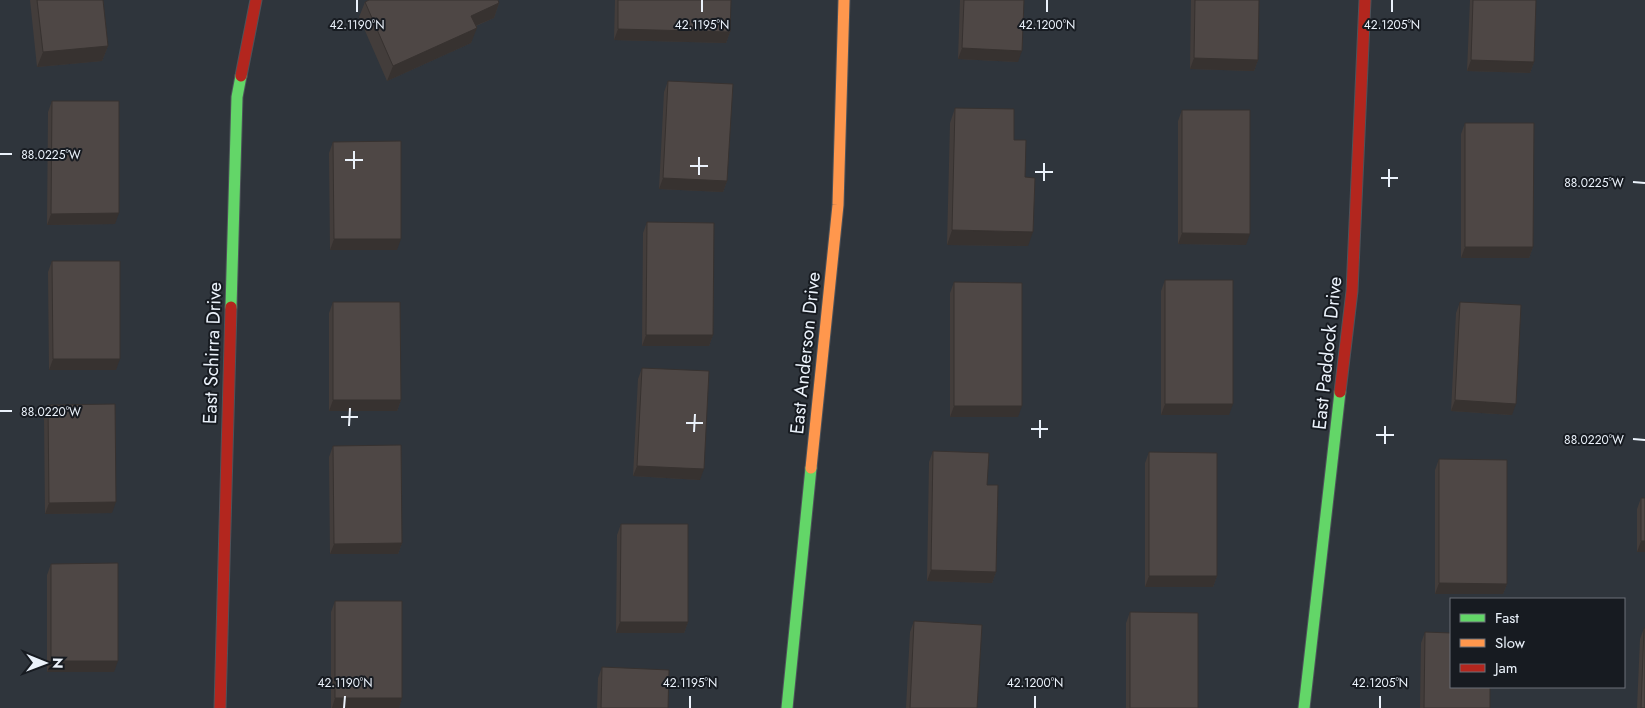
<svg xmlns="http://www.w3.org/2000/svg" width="1645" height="708" font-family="Jost,sans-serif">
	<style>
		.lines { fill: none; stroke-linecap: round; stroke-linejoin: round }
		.fast-casing { stroke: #4e535a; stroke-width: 13 }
		.slow-casing { stroke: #4e535a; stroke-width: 13 }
		.jam-casing { stroke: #4e535a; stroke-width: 13 }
		.fast { stroke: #63d668; stroke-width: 11 }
		.slow { stroke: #ff974d; stroke-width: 11 }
		.jam { stroke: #b3261e; stroke-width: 11 }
		.wall { fill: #433d3b }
		.shaded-wall { fill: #373230 }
		.building { fill: #4e4745; stroke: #373230 }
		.ticks { fill: none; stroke: #ebf2fb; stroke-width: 2 }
		.labels { text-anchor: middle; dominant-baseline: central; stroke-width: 4; stroke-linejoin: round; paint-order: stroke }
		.street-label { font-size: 19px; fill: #ebf2fb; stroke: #171b21 }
		.ticks-label { font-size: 12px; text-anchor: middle; fill: #ebf2fb; stroke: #171b21; stroke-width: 4; stroke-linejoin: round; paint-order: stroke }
	</style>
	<rect width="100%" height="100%" fill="#2f353c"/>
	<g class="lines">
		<defs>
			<path id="fast" d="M231,307l6,-210 4,-21
				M787,708l24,-240
				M1304,708l36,-316"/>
			<path id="slow" d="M811,468l27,-263 6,-205"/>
			<path id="jam" d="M241,76l15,-76
				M1340,392l12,-101 13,-291
				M220,708l11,-401"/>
		</defs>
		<!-- fast casing -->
		<use href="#fast" class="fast-casing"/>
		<!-- slow casing -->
		<use href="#slow" class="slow-casing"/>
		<!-- jam casing -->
		<use href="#jam" class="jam-casing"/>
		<!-- fast -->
		<use href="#fast" class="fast"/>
		<!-- slow -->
		<use href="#slow" class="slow"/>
		<!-- jam -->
		<use href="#jam" class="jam"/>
	</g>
	<!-- wall -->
	<path class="wall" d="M30,0h73l5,46 -6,15 -65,6z
		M615,0h116l-1,32 -4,11 -112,-3z
		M960,0h64l-6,62 -60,-3z
		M1191,0h68l-1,60 -4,11 -64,-2z
		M1470,0h66l-2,62 -4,11 -63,-2z
		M365,2l134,1 -5,15 -18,8 -5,17 -84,38 -28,-64z
		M668,81l59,100 -4,11 -64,-3 5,-97z
		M52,101l63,123 -68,1 1,-113z
		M955,108l59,32 11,37 3,69 -81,-1 3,-122z
		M1182,110l64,135 -68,-1v-123z
		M1465,123l68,124 -4,11h-68v-124z
		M333,142l64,108h-67l-1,-97z
		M647,222l66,113 -4,11h-67l1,-113z
		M52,261l64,109h-67l-1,-98z
		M1165,280l64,135h-68v-124z
		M954,282l64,135h-68v-124z
		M333,302l68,98 -4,11h-68v-98z
		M1460,302l52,113 -61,-4 5,-98z
		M642,368l58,112 -67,-4 5,-97z
		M48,405l64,108 -67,1 -1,-98z
		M333,446l69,97 -4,11h-68l-1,-97z
		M933,451l54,34 9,87 -4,11 -65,-2 2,-119z
		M1149,452l68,124 -4,11h-68v-124z
		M1439,459l68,125 -4,10h-68v-124z
		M1641,498l4,54h-8v-43z
		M621,524l67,98 -4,11h-68l1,-98z
		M51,564l63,108h-67v-97z
		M335,601l67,97 -3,10h-68v-96z
		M1130,612l68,96h-72v-85z
		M914,621l63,87h-71l4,-76z
		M1644,628l1,80h-8l3,-69z
		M1425,632l65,76h-70l1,-65z
		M602,667l66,41h-71l1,-30z"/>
	<!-- shaded-wall -->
	<path class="shaded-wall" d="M499,3l-5,15 -29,12 6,-14z
		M477,28l-6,15 -84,38 6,-15z
		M618,29l112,3 -4,11 -112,-3z
		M108,46l-6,15 -65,6 6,-15z
		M962,48l60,3 -4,11 -60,-3z
		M1194,58l64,2 -4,11 -64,-2z
		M1471,60l63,2 -4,11 -63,-2z
		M663,178l64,3 -4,11 -64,-3z
		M119,213l-4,11 -68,1 4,-11z
		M952,230l81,2 -5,14 -81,-1z
		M1182,233l68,1 -4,11 -68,-1z
		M334,239h67l-4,11h-67z
		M1465,247h68l-4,11h-68z
		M646,335h67l-4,11h-67z
		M53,359h67l-4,11h-67z
		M333,400h68l-4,11h-68z
		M1455,400l61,4 -4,11 -61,-4z
		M1165,404h68l-4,11h-68z
		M954,406h68l-4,11h-68z
		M637,466l67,3 -4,11 -67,-4z
		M116,502l-4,11 -67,1 4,-11z
		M1641,541h4v11h-8z
		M402,543l-4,11h-68l4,-10z
		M931,570l65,2 -4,11 -65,-2z
		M1149,576h68l-4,11h-68z
		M1439,583l68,1 -4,10h-68z
		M620,622h68l-4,11h-68z
		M51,661h67l-4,11h-67z
		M335,698h67l-3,10h-67z"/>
	<!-- building -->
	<path class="building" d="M37,0h66l5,46 -65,6z
		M369,0h129l1,3 -28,13 6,12 -84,38 -28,-64z
		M618,0h113l-1,32 -112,-3z
		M964,0h60l-2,51 -60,-3z
		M1195,0h64l-1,60 -64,-2z
		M1473,0h63l-2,62 -63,-2z
		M668,81l65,3 -6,97 -64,-3z
		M52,101h67v112l-68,1z
		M955,108l59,1v31h12l-1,37 10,1 -2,54 -81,-2z
		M1182,110h68v124l-68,-1z
		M1465,123h69l-1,124h-68z
		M401,141v98h-67l-1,-97z
		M647,222l67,1 -1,112h-67z
		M52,261h68v98h-67z
		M1165,280h68v124h-68z
		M954,282l68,1v123h-68z
		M333,302h67l1,98h-68z
		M1460,302l61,3 -5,99 -61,-4z
		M642,368l67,3 -5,98 -67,-3z
		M115,404l1,98 -67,1 -1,-98z
		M401,445l1,98 -68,1 -1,-98z
		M933,451l56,2 -2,32h11l-2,87 -65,-2z
		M1149,452l68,1v123h-68z
		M1439,459l68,1v124l-68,-1z
		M1641,498h4v43h-4z
		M621,524h67v98h-68z
		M118,563v98h-67v-97z
		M335,601h67v97h-67z
		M1130,612l68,1v95h-68z
		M914,621l68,4 -5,83h-67z
		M1644,628h1v80h-4z
		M1425,632l26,1v54h39v21h-66z
		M602,667l67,3 -1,38h-67z"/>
	<!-- ticks -->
	<path class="ticks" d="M357,12v-12M702,12v-12M1047,12v-12M1392,12v-12M0,154h12M345,160h18M690,166h18M354,169v-18M1035,172h18M699,175v-18M1381,178h17M1044,181v-18M1633,182l12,1M1389,187v-18M0,411h12M341,417h17M686,423h17M349,426l1,-18M1031,429h17M694,432l1,-18M1376,435h18M1040,438v-18M1633,439l12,1M1385,444v-18M344,708l1,-12M690,708v-12M1035,708v-12M1380,708v-12"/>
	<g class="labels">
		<!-- street labels -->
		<g class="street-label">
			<text transform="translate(212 353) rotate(-88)">East Schirra Drive</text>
			<text transform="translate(805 353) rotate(-84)">East Anderson Drive</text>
			<text transform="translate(1327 353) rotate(-84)">East Paddock Drive</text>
		</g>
	</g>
	<g class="ticks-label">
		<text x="357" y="29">42.1190°N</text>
		<text x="702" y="29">42.1195°N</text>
		<text x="1047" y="29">42.1200°N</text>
		<text x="1392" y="29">42.1205°N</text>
		<text x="51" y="159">88.0225°W</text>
		<text x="1594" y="187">88.0225°W</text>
		<text x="51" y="416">88.0220°W</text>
		<text x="1594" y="444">88.0220°W</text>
		<text x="345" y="687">42.1190°N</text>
		<text x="690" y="687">42.1195°N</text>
		<text x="1035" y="687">42.1200°N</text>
		<text x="1380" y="687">42.1205°N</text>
	</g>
	<!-- legend -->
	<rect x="1450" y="598" width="175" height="90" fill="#171b21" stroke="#6c7178"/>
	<rect x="1460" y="614" width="25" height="8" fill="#63d668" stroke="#6c7178"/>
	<text x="1495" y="623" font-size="15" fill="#ebf2fb">Fast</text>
	<rect x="1460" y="639" width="25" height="8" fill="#ff974d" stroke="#6c7178"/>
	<text x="1495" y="648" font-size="15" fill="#ebf2fb">Slow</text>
	<rect x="1460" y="664" width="25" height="8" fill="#b3261e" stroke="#6c7178"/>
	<text x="1495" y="673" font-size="15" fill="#ebf2fb">Jam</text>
	<!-- north arrow -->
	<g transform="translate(45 663) rotate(91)" stroke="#171b21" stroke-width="4" paint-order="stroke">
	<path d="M0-4L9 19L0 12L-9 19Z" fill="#ebf2fb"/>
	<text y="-8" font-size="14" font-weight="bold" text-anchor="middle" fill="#ebf2fb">N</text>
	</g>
</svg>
